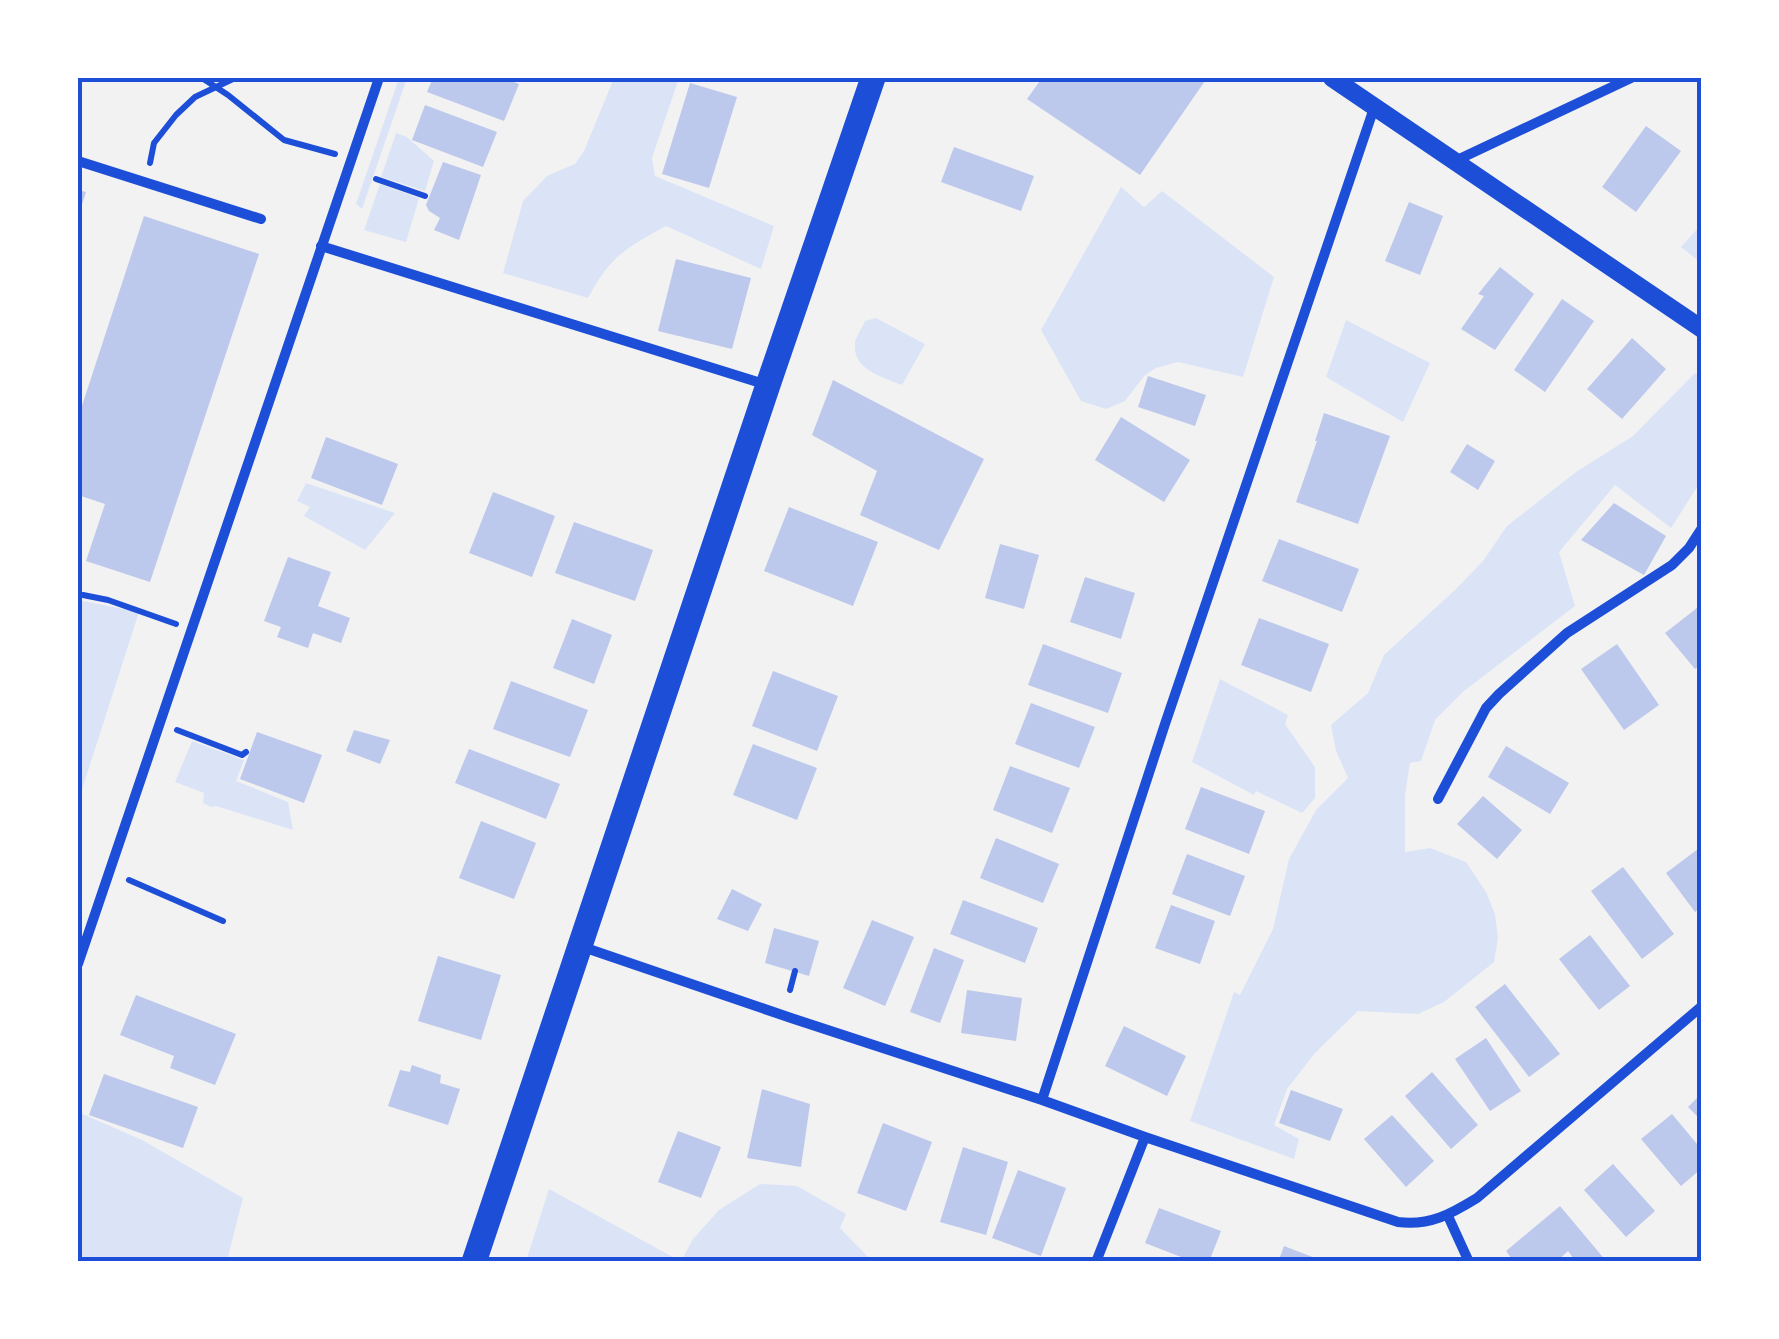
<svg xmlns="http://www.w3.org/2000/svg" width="1779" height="1339" font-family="'PT Sans Narrow',sans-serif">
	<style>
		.green { fill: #dbe4f7 }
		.building { fill: #bdc9ec }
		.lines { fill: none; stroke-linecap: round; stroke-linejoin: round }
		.path { stroke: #1d4ed8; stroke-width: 6 }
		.minor { stroke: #1d4ed8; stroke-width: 10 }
		.tertiary { stroke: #1d4ed8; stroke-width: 18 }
		.primary { stroke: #1d4ed8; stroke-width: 25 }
		.neatline { fill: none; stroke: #1d4ed8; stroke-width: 4 }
	</style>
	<rect width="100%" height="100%" fill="#f2f2f2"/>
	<!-- green -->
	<path class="green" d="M399,78h8l-45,131 -6,-5z
		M614,78h65l-27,80 3,18 119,50 -13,43 -95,-43c-41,23 -55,29 -78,72l-85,-25 20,-72 24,-25 28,-12 9,-13z
		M396,133l11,4 27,24 -9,30 -44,-14z
		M380,184l39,14 -13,44 -42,-12z
		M1121,187l23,20 18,-16 112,86 -31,100 -65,-15 -22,6 -11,7 -20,26 -19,8 -25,-8 -40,-71z
		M1701,225v38l-20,-16z
		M876,318l49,26 -23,41c-17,-7 -50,-15 -47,-41 0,-6 7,-16 10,-23z
		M1346,320l84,43 -27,59 -77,-45z
		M1695,373l6,5v103l-30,47 -56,-43 -56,67 16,54 -111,85 -29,29 -14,41 -11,2 -5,32v57l25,-4 36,14 20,30 9,22 3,24 -4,24 -50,40 -26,12 -60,-3 -43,42 -28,36 -13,36 25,14 -5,20 -104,-38 44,-129 6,3 33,-66 16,-70 27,-49 32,-32 -12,-27 -5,-26 37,-32 16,-38 71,-65 28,-29 24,-35 69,-54 57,-36z
		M306,483l89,30 -30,37 -61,-34 6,-9 -13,-6z
		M78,600l61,12 -61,190z
		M1220,679l68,36 -3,9 30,43v31l-13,15 -46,-22 -2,4 -62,-33z
		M192,741l52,19 -8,21 52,21 5,28 -77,-24 -5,1 -8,-4 1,-10 -29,-11z
		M78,1112l64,28 101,58 -16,63h-149z
		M760,1184l37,2 49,28 -6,14 32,33h-191l12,-22 26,-29z
		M549,1189l131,72h-154z"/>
	<!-- building -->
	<path class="building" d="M433,78h69l17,6 -15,37 -77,-29z
		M1042,78h165l-67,97 -113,-76z
		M690,83l47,14 -28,91 -47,-14z
		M425,105l72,27 -14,35 -71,-27z
		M1646,126l35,25 -45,61 -34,-25z
		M954,147l80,29 -13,35 -80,-29z
		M443,162l38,13 -22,65 -25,-10 6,-12 -11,-7 -3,-6z
		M78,190l8,2 -8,25z
		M1409,202l34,14 -23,59 -35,-14z
		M144,216l115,38 -109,328 -64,-21 19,-57 -27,-9v-77z
		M676,259l75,19 -19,71 -74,-18z
		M1500,267l34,27 -39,56 -34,-21 23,-33 -6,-2z
		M1562,299l32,22 -49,71 -31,-22z
		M1632,338l34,31 -44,50 -35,-30z
		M1148,376l58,19 -11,31 -57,-19z
		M833,380l151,79 -45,91 -79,-35 17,-44 -65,-36z
		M1324,413l66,23 -32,88 -62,-22 21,-61h-2z
		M1121,417l69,43 -26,42 -69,-42z
		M326,437l72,27 -16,41 -71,-27z
		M1467,444l28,17 -17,29 -28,-18z
		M493,492l62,24 -23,61 -63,-24z
		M1614,503l52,33 -22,39 -63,-35z
		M789,507l89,35 -25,64 -89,-35z
		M574,522l79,28 -18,51 -80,-28z
		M1279,539l80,30 -17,43 -80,-31z
		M1000,544l39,11 -15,54 -39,-11z
		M288,557l43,15 -13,34 32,12 -9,25 -28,-10 -5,15 -31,-11 4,-10 -17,-6z
		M1085,577l50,16 -14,46 -51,-17z
		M1702,604v59l-7,6 -30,-36z
		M1259,618l70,26 -18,48 -70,-27z
		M572,619l40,16 -18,49 -41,-16z
		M1043,644l79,29 -14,40 -80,-28z
		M1617,644l42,61 -35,25 -43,-61z
		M773,671l65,25 -21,55 -65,-25z
		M511,681l77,29 -18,47 -77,-28z
		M1031,703l64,24 -16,41 -64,-24z
		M354,730l36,10 -10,24 -34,-13z
		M257,732l65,23 -18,48 -64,-24z
		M753,744l64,24 -20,52 -64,-25z
		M1506,746l63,37 -19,31 -62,-37z
		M469,749l91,35 -14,35 -91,-36z
		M1010,766l60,22 -18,45 -59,-23z
		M1201,787l64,24 -16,43 -64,-25z
		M1483,796l39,34 -25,29 -40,-35z
		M481,821l55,22 -22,56 -55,-21z
		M996,838l63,26 -16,39 -63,-25z
		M1702,846v60l-7,6 -29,-39z
		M1187,854l58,22 -15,40 -58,-22z
		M1623,867l51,67 -32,25 -51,-68z
		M732,889l30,15 -14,27 -31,-12z
		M963,900l75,28 -13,35 -75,-29z
		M1171,905l44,16 -15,43 -45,-16z
		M872,920l42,17 -29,69 -42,-18z
		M774,928l45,13 -10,35 -44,-13z
		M1590,935l40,51 -31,24 -40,-51z
		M934,948l30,12 -24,63 -30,-11z
		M438,956l63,19 -20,65 -63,-19z
		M1505,984l55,70 -31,23 -54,-70z
		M967,990l55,8 -6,43 -55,-8z
		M136,995l100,39 -21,51 -45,-17 4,-12 -54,-21z
		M1124,1026l62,30 -19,40 -62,-30z
		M1486,1038l35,53 -31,20 -35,-52z
		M412,1065l29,10 -1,8 20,6 -12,36 -60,-19 12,-36 10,2z
		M1432,1072l46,53 -27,24 -46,-53z
		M104,1074l94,33 -15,41 -94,-33z
		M762,1089l48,15 -9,63 -54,-9z
		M1291,1090l52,19 -13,32 -51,-18z
		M1702,1093v28l-14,-14z
		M1672,1114l30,36v18l-21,18 -40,-47z
		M1392,1115l42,46 -28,26 -42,-48z
		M883,1123l49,19 -26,69 -49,-18z
		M678,1131l43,16 -20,51 -43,-16z
		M963,1147l45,15 -22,73 -46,-13z
		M1613,1164l42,47 -29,26 -42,-47z
		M1018,1170l48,18 -25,68 -49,-18z
		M1560,1206l47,56h-31l-8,-11 -12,11h-42l-8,-11z
		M1159,1208l62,23 -12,31h-15l-49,-19z
		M1284,1246l39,15v1h-45z"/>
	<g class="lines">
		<!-- path -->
		<path class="path" d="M202,78l26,17 56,45 51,14
			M150,163l4,-20 22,-28 19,-18 40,-19
			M376,179l49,17
			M83,595l25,5 68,24
			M177,730l65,25 4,-3
			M129,880l94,41
			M790,990l5,-19"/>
		<!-- minor -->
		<path class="minor" d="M78,161l183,58
			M1455,161l176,-83
			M321,246l446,139
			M1438,799l48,-91 13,-14 68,-61 105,-68 17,-17 13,-20
			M580,946l211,72 251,82 103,37 253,85c32,4 53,-8 79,-24l225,-192
			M78,964l301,-886
			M1042,1100l123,-376 209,-616
			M1448,1216l21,46
			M1096,1262l49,-125"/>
		<!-- tertiary -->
		<path class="tertiary" d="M1332,78l370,251"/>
		<!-- primary -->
		<path class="primary" d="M474,1262l294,-877 105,-307"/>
	</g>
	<!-- border -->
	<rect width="1779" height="1339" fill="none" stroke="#ffffff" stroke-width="160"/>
	<rect x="80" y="80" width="1619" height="1179" class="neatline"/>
</svg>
